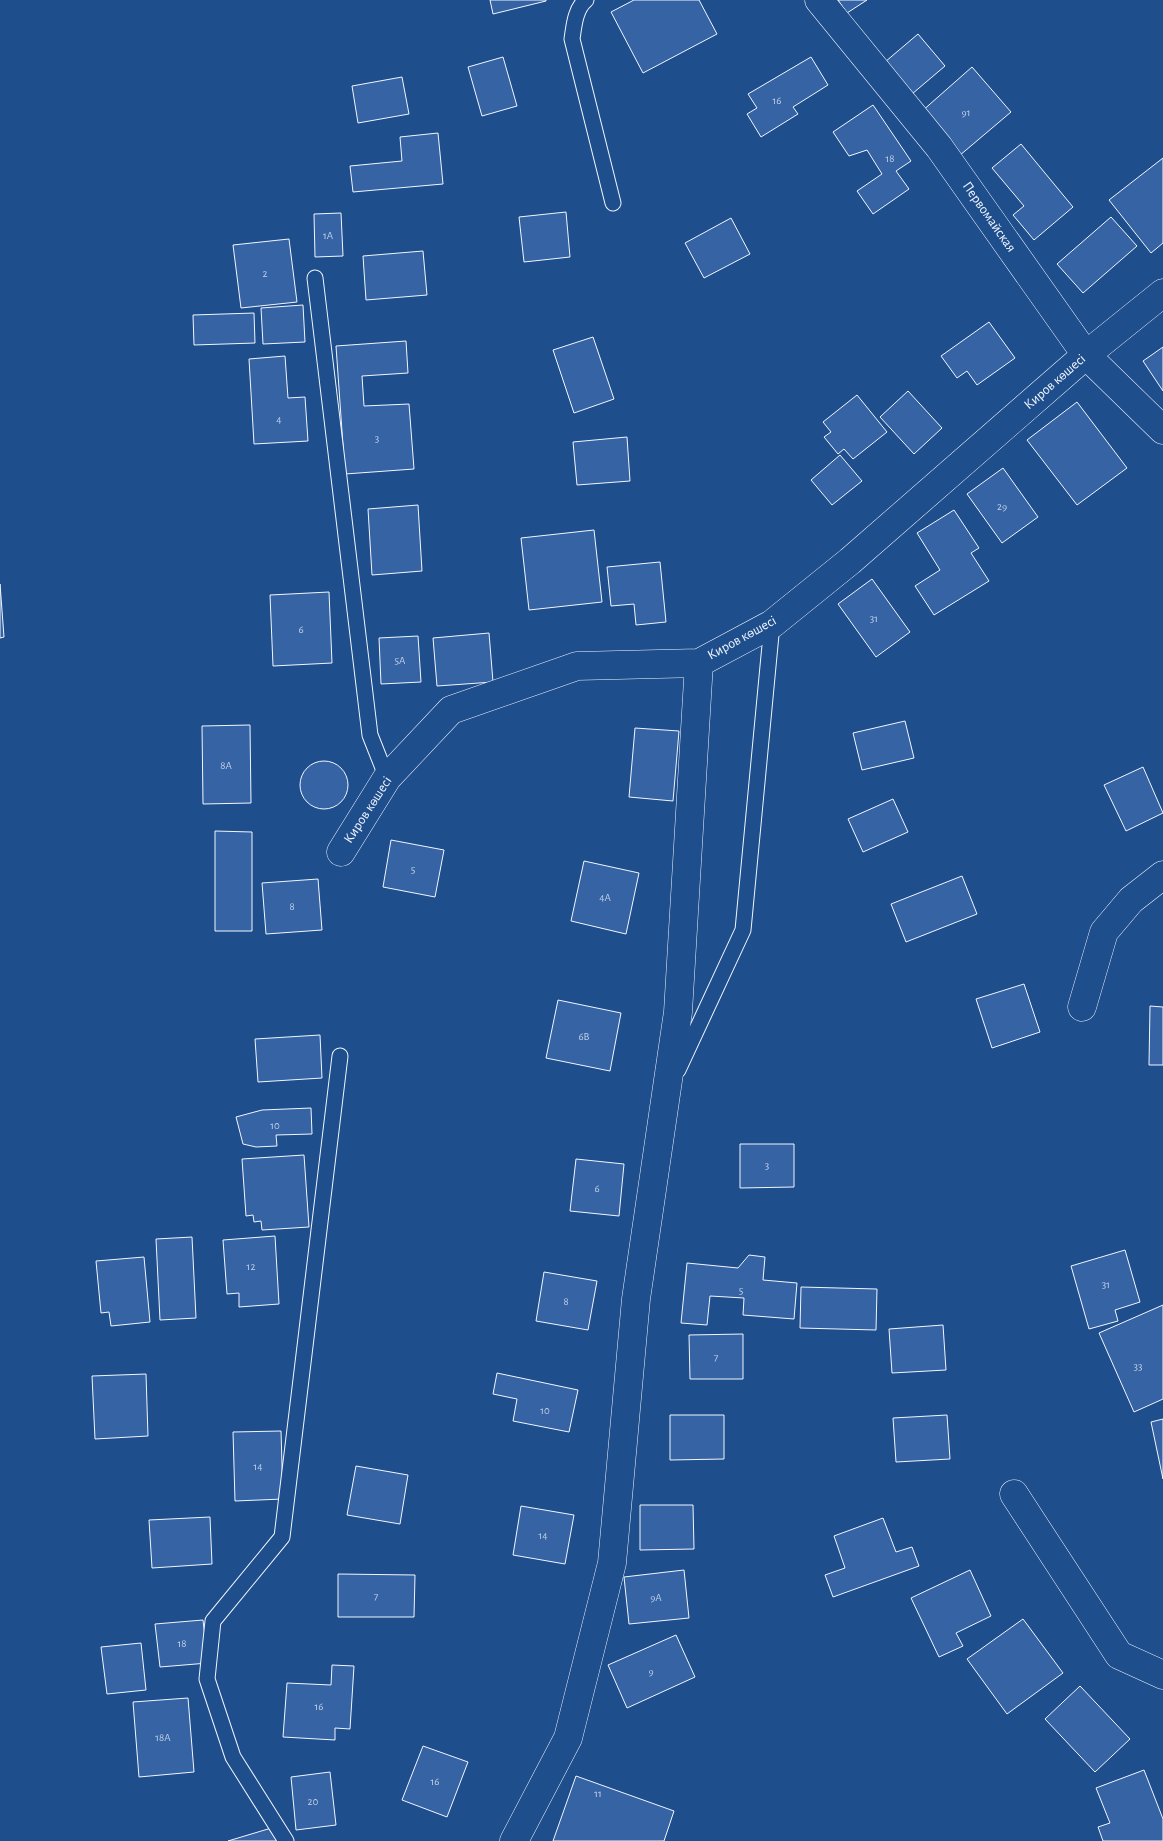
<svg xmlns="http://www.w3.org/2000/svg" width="1163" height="1841" font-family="'Alegreya Sans',sans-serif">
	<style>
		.building { fill: #3563a3; stroke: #f2f6ff }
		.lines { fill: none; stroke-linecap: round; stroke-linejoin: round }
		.lane-casing { stroke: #f2f6ff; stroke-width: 17 }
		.street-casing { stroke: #f2f6ff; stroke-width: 29 }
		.lane { stroke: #1f4e8c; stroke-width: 15 }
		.street { stroke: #1f4e8c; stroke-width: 28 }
		.labels { text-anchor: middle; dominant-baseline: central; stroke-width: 4; stroke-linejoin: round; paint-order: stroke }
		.number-label { font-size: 11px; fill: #c3d1e8 }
		.street-label { font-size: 14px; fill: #f2f6ff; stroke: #1f4e8c }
	</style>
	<rect width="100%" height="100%" fill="#1f4e8c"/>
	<!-- building -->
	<path class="building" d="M490,0h56v1l-53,13z
		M634,0h65l18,34 -74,39 -32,-61z
		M838,0h29l-20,13z
		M918,34l27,32 -33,28 -27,-32z
		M503,57l14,49 -35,10 -14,-49z
		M811,57l17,28 -35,22 5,7 -37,23 -14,-23 10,-6 -9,-14z
		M972,67l39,45 -52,44 -38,-44z
		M402,77l7,37 -51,9 -6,-37z
		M873,105l38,56 -15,10 13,18 -36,25 -16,-23 25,-17 -15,-24 -18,6 -16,-24z
		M438,133l5,51 -90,8 -3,-26 52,-5 -2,-24z
		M1021,144l52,63 -39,33 -21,-25 11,-9 -32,-38z
		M1163,158v85l-12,10 -42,-53z
		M566,212l4,45 -46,5 -5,-45z
		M341,213l2,43 -28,1 -1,-43z
		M1111,217l26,29 -54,47 -26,-29z
		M731,218l19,36 -46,24 -19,-35z
		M289,239l8,63 -56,6 -8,-63z
		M423,251l4,44 -61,5 -3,-44z
		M303,305l2,37 -42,2 -2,-36z
		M254,313l1,30 -61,2 -1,-30z
		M989,322l26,36 -38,27 -10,-14 -10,7 -16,-22z
		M593,337l21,62 -40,14 -21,-63z
		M406,341l2,32 -46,3 2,30 45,-2 5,65 -69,5 -9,-128z
		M1163,347v44l-20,-30z
		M285,356l3,42 17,-1 3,44 -54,3 -5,-85z
		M908,391l34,37 -28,26 -34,-37z
		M857,395l30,37 -34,27 -9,-10 -6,5 -14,-17 7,-5 -8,-10z
		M1077,402l50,66 -50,37 -50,-65z
		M627,437l3,44 -53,4 -4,-43z
		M840,455l22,26 -30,24 -21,-25z
		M1003,468l35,49 -36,26 -35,-49z
		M418,505l4,66 -50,4 -4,-66z
		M954,510l25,38 -8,5 18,28 -55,34 -19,-29 25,-16 -23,-37z
		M594,530l8,72 -73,8 -8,-72z
		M660,562l6,60 -30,3 -2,-21 -23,2 -4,-39z
		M872,579l38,53 -34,25 -38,-53z
		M0,584l4,53 -4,1z
		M329,592l3,71 -59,3 -3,-71z
		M489,633l4,49 -56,4 -4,-48z
		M418,636l3,46 -40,2 -2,-46z
		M905,721l9,37 -52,12 -9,-37z
		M250,725l1,78 -48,1 -1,-78z
		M635,728l44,3 -6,70 -44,-4z
		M300 785a24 24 0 1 1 48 0a24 24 0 1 1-48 0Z
		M1143,767l20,46 -37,18 -22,-46z
		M893,799l15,33 -45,20 -15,-33z
		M215,831l37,1v99h-37z
		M391,840l53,10 -9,47 -52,-10z
		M584,861l55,12 -13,61 -55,-13z
		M962,876l15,38 -71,28 -15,-38z
		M318,879l4,51 -56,4 -4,-51z
		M1024,984l16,48 -48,16 -16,-49z
		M558,1000l63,13 -11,58 -64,-13z
		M1150,1006l13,1v58h-14z
		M320,1035l2,43 -64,4 -3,-43z
		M311,1108l1,26 -36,1 1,11 -21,1 -13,-3 -7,-27 26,-7z
		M740,1144h54v43l-54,1z
		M304,1155l5,72 -47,3 -1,-9 -7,1 -1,-7 -7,1 -4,-57z
		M576,1159l48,5 -5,52 -49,-5z
		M275,1236l4,68 -40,3v-14l-12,1 -4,-54z
		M192,1237l4,81 -36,2 -4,-81z
		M1125,1250l15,52 -25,8 3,11 -29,8 -18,-63z
		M749,1255l16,2 -2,23 34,3 -3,36 -51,-4 1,-17 -34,-2 -3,29 -26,-2 6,-60 51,5z
		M144,1257l6,65 -39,4 -2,-14 -8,1 -5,-52z
		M544,1272l53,9 -9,49 -52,-9z
		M801,1287l76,2 -1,41 -76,-2z
		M1163,1305v94l-29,13 -35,-79z
		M943,1325l3,45 -54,3 -3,-44z
		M743,1334v45h-53l-1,-44z
		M497,1373l81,17 -9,42 -56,-11 4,-22 -24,-5z
		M146,1374l2,62 -53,3 -3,-63z
		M670,1415h54v44l-54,1z
		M947,1415l3,44 -54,3 -3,-44z
		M1163,1419v60l-12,-57z
		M281,1431l2,68 -48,2 -2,-69z
		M356,1466l52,9 -8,49 -53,-9z
		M640,1505h53l1,44 -54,1z
		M521,1506l53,9 -9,49 -52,-9z
		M210,1517l2,47 -60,4 -3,-48z
		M883,1518l13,34 16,-5 7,19 -86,31 -8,-22 20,-7 -11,-32z
		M684,1570l5,48 -60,6 -5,-47z
		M970,1570l21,46 -35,17 7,13 -24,11 -28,-59z
		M338,1574l77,1 -1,42h-76z
		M1023,1619l40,54 -56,41 -40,-55z
		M203,1620l5,43 -48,4 -5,-43z
		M676,1635l19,42 -68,31 -19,-43z
		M141,1643l5,47 -39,4 -6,-47z
		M332,1665l22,1 -4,63 -15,-1v12l-52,-3 4,-54 44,2z
		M1080,1686l50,53 -35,33 -50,-53z
		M188,1698l6,74 -55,5 -6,-75z
		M423,1746l45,16 -21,55 -45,-17z
		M1144,1770l19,49v22h-60l-5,-14 12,-4 -14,-35z
		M330,1772l6,53 -40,5 -5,-53z
		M576,1776l98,35 -10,30h-111z
		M278,1826l5,15h-55z"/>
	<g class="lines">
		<defs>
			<path id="lane" d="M586,0c-11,9 -12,26 -14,39l41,164
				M315,278l55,457 17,43
				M678,1070l65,-140 29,-306
				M286,1841l-53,-84 -26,-78 6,-58 69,-84 58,-481"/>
			<path id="street" d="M819,0l120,147 147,208 77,75
				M341,852l46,-74 64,-68 126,-44 122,-3 73,-39 78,-63 236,-206 77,-62
				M1082,1007l22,-75 27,-32 32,-25
				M1014,1494l105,161 44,20
				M514,1841l54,-103 44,-175 24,-264 42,-287 21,-349"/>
		</defs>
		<!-- lane casing -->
		<use href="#lane" class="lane-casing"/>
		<!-- street casing -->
		<use href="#street" class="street-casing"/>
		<!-- lane -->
		<use href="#lane" class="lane"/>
		<!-- street -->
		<use href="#street" class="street"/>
	</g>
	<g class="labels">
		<!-- number labels -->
		<g class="number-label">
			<text x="777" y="100">16</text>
			<text x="966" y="112">91</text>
			<text x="890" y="158">18</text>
			<text x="328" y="235">1A</text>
			<text x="265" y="273">2</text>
			<text x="279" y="419">4</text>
			<text x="377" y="438">3</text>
			<text x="1002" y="506">29</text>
			<text x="874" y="618">31</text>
			<text x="301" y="629">6</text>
			<text x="400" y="660">5A</text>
			<text x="226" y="765">8A</text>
			<text x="413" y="869">5</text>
			<text x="605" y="897">4A</text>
			<text x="292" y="906">8</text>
			<text x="584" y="1036">6B</text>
			<text x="275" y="1125">10</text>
			<text x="767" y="1165">3</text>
			<text x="597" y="1188">6</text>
			<text x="251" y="1266">12</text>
			<text x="1106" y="1284">31</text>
			<text x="741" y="1290">5</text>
			<text x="566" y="1301">8</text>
			<text x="716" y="1357">7</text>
			<text x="1138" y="1366">33</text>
			<text x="545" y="1410">10</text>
			<text x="258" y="1466">14</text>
			<text x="543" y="1535">14</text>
			<text x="376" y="1596">7</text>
			<text x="656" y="1597">9А</text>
			<text x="182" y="1643">18</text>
			<text x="651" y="1671">9</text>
			<text x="319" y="1706">16</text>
			<text x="163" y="1737">18A</text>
			<text x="435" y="1781">16</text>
			<text x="598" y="1793">11</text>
			<text x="313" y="1801">20</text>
		</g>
		<!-- street labels -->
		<g class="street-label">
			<text transform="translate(989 217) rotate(55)">Первомайская</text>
			<text transform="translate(1055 382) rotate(-41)">Киров көшесі</text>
			<text transform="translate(742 638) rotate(-29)">Киров көшесі</text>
			<text transform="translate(368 810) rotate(-57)">Киров көшесі</text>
		</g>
	</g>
</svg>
